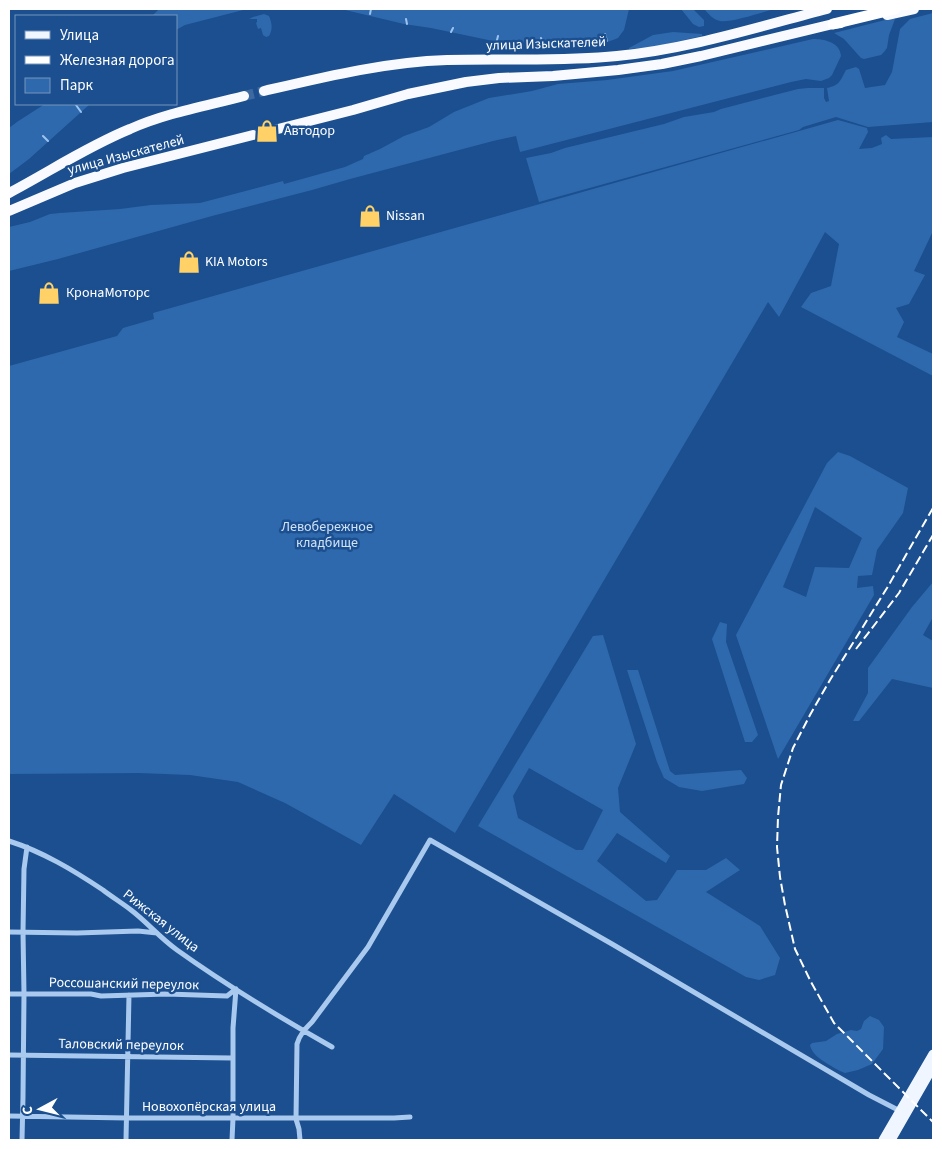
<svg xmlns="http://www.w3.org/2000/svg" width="942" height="1149" font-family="'Source Sans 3',sans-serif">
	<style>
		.green { fill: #2e69ad; fill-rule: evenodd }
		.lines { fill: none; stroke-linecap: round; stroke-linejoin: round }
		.stream { stroke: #9cc4f0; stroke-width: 2 }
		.trunk-tunnel { stroke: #3d69a0; stroke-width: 10; stroke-dasharray: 10 5; stroke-linecap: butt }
		.minor { stroke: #a9c9ee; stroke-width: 5 }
		.primary { stroke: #f0f6ff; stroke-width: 9 }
		.trunk { stroke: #f8faff; stroke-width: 10 }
		.motorway { stroke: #fff; stroke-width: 11 }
		.rail { stroke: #fff; stroke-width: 2; stroke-dasharray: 9 4; stroke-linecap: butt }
		.labels { text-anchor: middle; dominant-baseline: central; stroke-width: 5; stroke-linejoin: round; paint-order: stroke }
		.street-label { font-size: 14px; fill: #fff; stroke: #1b4f8f }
		.poi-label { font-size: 14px; fill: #fff; stroke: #1b4f8f; text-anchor: start }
		.park-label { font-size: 14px; fill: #cfe3fa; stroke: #1b4f8f }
	</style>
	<rect width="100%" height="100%" fill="#1b4f8f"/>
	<!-- green -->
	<path class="green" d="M159,9h88l-62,16 -9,5v-14h-24z
		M341,9h288l-5,21 -6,8 -5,2 -9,3 -41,1h-22l-48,-3 -62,-13 -27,-4z
		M681,9h12l11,11v6l-5,1 -6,-3z
		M704,9h70c-11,3 -44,14 -54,12 -7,-1 -12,-8 -16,-12z
		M933,13v109l-65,5 -32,-10 -33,10 -4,3 -260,72 -13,-44 25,-5 14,-5 99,-24 20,-7 30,-5 7,-3 77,-20 10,-1h16v10l2,4 3,-1 -2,-13c13,-3 13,-7 19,-18l10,-3 3,2 6,19 20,-3 7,-13 8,-43 10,-10z
		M264,14l5,2c3,7 4,14 0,20l-3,1 -3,-2 -2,-7 -3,1 -2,-6 1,-1v-3h-8l4,-2z
		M893,18l2,1 -6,16 -2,13 -3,4 -3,3 -17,4 -3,-1 -17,-19 -10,-6z
		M673,32l29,2v2l-49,11 -24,2v-1l24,-13z
		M813,39c11,0 27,3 28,17l-9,19 -3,3 -8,3 -15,-2 -15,3 -271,70 -4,-16 -23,5 -143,38 -38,11 -100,26 -154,43 -49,12v-44l21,-5 20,-8 10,-1 60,-4 31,-4 49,-2 83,-22 1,3 61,-17 18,-8 1,-3 16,-7 24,-13 25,-9 25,-15 35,-14 43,-7 26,-7 49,-4 66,-9z
		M45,104h45l-61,55 -20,15v-46c11,-9 24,-16 36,-24z
		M838,120l29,8 1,4 -9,17 13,-1 10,-4 -1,-6 5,-3 5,4 42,-2v94l-19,40 11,4 -16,29 -13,4 8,14 -7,15 36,17v22l-132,-69 10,-14 20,-7 8,-42 -14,-12 -46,85 -11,-15 -313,531 -61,-39 -33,51 -76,-42 -47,-21 -48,-7 -51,-2 -130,1v-408l108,-30 6,-8 31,-9 -1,-6z
		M838,452l12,4 58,32 -5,25 -26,37 -5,25 -14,1 -1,12 16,-2 1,9 -96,164 -42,-124 91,-172zM815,507l47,31 -13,30 -34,-1 -9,30 -23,-10z
		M933,582v35l-10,18 10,6v47l-41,-9 -33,42h-6l15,-28v-25l44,-61z
		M720,622l7,2 -1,18 32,93 -6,7h-7l-33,-103z
		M603,635l33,109 -18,44 2,24 50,44 -4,7 -49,-30 -20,28 49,40 11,-1 20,-30h29l20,-12 14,12 -34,22 54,34 20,32 -5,17 -16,5 -13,-3 -268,-151 115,-190zM529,768l74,42 -20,40h-7l-58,-32 -5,-22z
		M627,670h11l32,101 5,4 66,-5 6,8 -3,6 -42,7 -23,-4 -15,-9 -7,-16z
		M870,1016l9,4 5,7 -1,22 -11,15 -14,6 -13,3 -5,-2c-10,-6 -28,-14 -30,-26l2,-2 14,-2 11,-7 14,-4 6,1 4,-2 3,-8z"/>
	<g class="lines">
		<!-- stream -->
		<path class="stream" d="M370,14l1,-5
			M406,19l1,5
			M451,32l2,-4
			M605,34l2,7
			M541,38l2,6
			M497,40l1,-4
			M76,105l5,7
			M43,136l5,5"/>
		<!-- trunk-tunnel -->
		<path class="trunk-tunnel" d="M244,96l20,-5
			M253,135l21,-5"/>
		<!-- minor -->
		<path class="minor" d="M9,841c34,11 64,29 94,49 9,7 19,13 28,20 16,12 29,28 46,40 49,35 102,67 155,97
			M9,932l68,1 61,-2 19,2
			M9,994h82l10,2 66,-2 60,2 9,-7
			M9,1055l223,3
			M9,1116l118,2h267l16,-1
			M22,1140l1,-43 1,-103 -1,-62 1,-63 3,-22
			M126,1140l3,-145
			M232,1140l1,-22v-90l3,-39
			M300,1140l-1,-11 -3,-10 1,-75c3,-10 8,-15 15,-22l56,-75 62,-107 182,104 257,151 31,16"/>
		<!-- primary -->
		<path class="primary" d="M883,1140l50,-86
			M891,1140l42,-73"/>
		<!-- trunk -->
		<path class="trunk" d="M887,15l27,-6
			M264,91c60,-14 121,-29 183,-31 56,-2 113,2 170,-4 72,-7 140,-29 210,-47
			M274,130l79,-20 55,-16 58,-12 33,-4 54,-2 65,-6 44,-6 39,-8 132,-32 8,-1
			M9,193c40,-21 79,-47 121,-64 36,-16 76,-23 114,-33
			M9,211l66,-28 48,-15 130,-33"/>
		<!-- motorway -->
		<path class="motorway" d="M833,24l62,-15"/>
		<!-- rail -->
		<path class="rail" d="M933,508l-46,80 -57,92 -20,35 -17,33 -12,37 -3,32 -1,30 3,30 5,28 10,44 16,33 23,41 99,99
			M856,649l43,-56 34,-58"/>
	</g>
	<!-- icons -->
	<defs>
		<symbol id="shop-bare" viewBox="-9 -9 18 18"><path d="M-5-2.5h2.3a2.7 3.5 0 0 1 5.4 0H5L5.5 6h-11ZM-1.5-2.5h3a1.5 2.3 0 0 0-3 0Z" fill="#ffd166" stroke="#1b4f8f" stroke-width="2.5" paint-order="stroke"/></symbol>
	</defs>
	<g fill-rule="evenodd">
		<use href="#shop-bare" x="251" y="115" width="32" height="32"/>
		<use href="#shop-bare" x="354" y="200" width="32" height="32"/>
		<use href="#shop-bare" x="173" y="246" width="32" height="32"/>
		<use href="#shop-bare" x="33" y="277" width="32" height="32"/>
	</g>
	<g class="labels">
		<!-- street labels -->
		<g class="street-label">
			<text transform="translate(546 44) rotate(-2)">улица Изыскателей</text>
			<text transform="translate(126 155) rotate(-15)">улица Изыскателей</text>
			<text transform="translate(161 921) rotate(38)">Рижская улица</text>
			<text transform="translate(124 984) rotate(1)">Россошанский переулок</text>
			<text transform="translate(121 1045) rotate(1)">Таловский переулок</text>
			<text x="209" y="1107">Новохопёрская улица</text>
		</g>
		<!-- poi labels -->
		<g class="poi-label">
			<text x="284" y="131">Автодор</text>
			<text x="386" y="216">Nissan</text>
			<text x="205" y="262">KIA Motors</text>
			<text x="66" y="293">КронаМоторс</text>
		</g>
		<!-- park labels -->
		<g class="park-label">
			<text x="327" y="527">Левобережное<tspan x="327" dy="16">кладбище</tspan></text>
		</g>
	</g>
	<!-- border -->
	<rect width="942" height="1149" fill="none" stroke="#ffffff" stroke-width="20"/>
	<!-- legend -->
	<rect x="15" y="15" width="162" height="90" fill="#1b4f8f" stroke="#7695bc"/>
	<rect x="25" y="31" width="25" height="8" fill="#f0f6ff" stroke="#7695bc"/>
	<text x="60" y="40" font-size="15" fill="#ffffff">Улица</text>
	<rect x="25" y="56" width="25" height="8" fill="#ffffff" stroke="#7695bc"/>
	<text x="60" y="65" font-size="15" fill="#ffffff">Железная дорога</text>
	<rect x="25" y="78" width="25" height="15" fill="#2e69ad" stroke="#7695bc"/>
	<text x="60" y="90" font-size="15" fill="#ffffff">Парк</text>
	<!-- north arrow -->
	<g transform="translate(40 1109) rotate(263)" stroke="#1b4f8f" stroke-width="4" paint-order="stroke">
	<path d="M0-4L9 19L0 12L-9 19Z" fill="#ffffff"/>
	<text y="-8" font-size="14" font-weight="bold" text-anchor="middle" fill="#ffffff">С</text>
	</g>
</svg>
